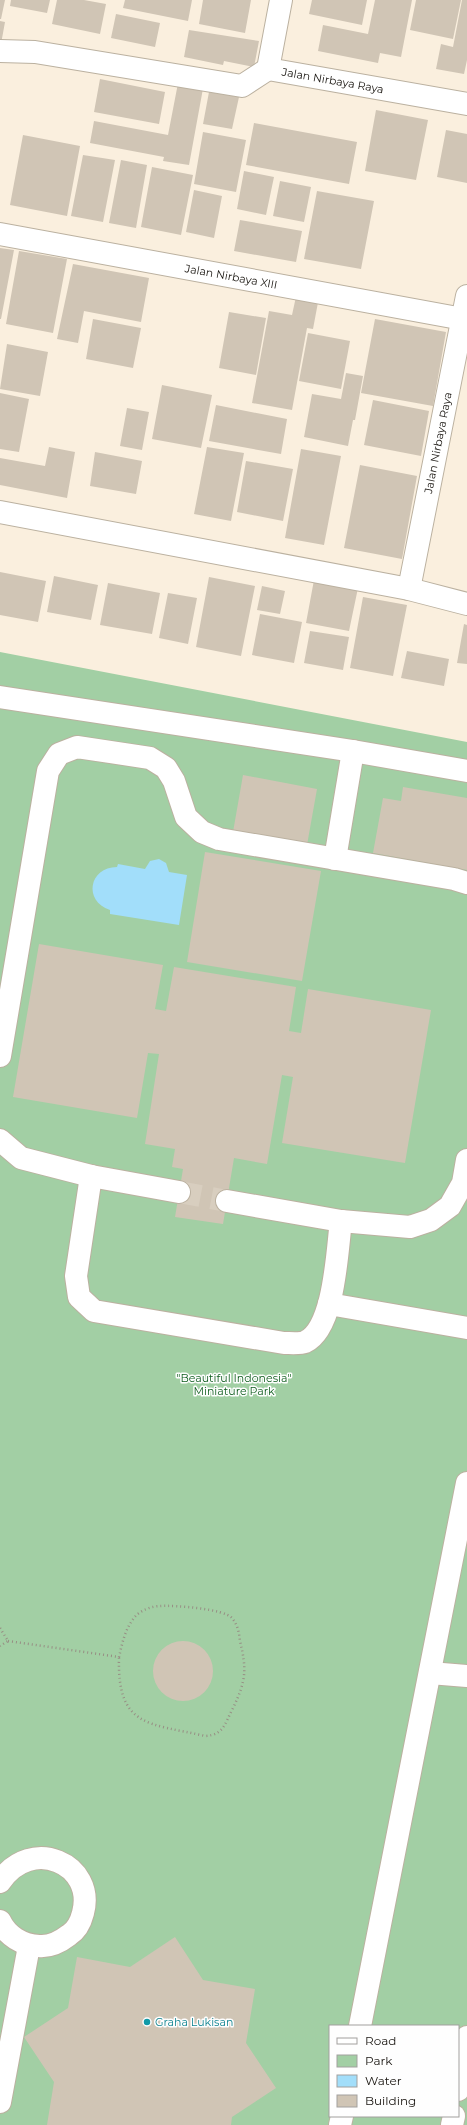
<svg xmlns="http://www.w3.org/2000/svg" width="467" height="2125" font-family="Montserrat,sans-serif">
	<style>
		.green { fill: #a2cfa4; fill-rule: evenodd }
		.water { fill: #a2defa }
		.building { fill: #d0c5b5 }
		.lines { fill: none; stroke-linecap: round; stroke-linejoin: round }
		.minor-tunnel { stroke: #d8cebf; stroke-width: 22; stroke-dasharray: 22 11; stroke-linecap: butt }
		.minor-casing { stroke: #bbb1a0; stroke-width: 24 }
		.path { stroke: #978f84; stroke-width: 2.5; stroke-dasharray: 1 3; stroke-linecap: butt }
		.minor { stroke: #fff; stroke-width: 22 }
		.culture-dot { fill: #0f9aa8; stroke: #fefefe; stroke-width: 1.5 }
		.labels { text-anchor: middle; dominant-baseline: central; stroke-width: 3; stroke-linejoin: round; paint-order: stroke }
		.street-label { font-size: 11px; fill: #18140f; stroke: #fefefe }
		.park-label { font-size: 11px; fill: #0d5c1c; stroke: #fefefe }
		.culture-label { font-size: 11px; fill: #0d838f; stroke: #fefefe; text-anchor: start }
	</style>
	<rect width="100%" height="100%" fill="#faefde"/>
	<!-- green -->
	<path class="green" d="M0,652l467,90v1383h-467zM330,2026h128v90h-128z"/>
	<!-- water -->
	<path class="water" d="M159,859l7,4 3,9 18,3 -8,50 -69,-11v-4c-27,-9 -21,-43 7,-43l1,-3 27,5 5,-8z"/>
	<!-- building -->
	<path class="building" d="M0,0h5l-4,19h-1z
		M11,0h39l-3,13 -37,-7z
		M57,0h27l22,4 -6,30 -48,-10z
		M125,0h67l-4,21 -65,-13z
		M203,0h48l-6,33 -46,-9z
		M312,0h55l-5,25 -53,-11z
		M375,0h37l-11,57 -21,-4 -2,10 -60,-12 5,-26 45,9z
		M416,0h45l-8,39 -43,-9z
		M462,0h5v60l-3,14 -28,-5 5,-25 12,3z
		M116,14l44,9 -5,24 -44,-9z
		M0,21l5,1 -4,22h-1z
		M189,30l70,11 -5,26 -30,-6 -1,4 -39,-8z
		M179,78l25,5 -15,82 -26,-4 1,-4 -74,-14 4,-22 74,14z
		M100,79l65,13 -6,32 -65,-12z
		M209,92l30,5 -7,32 -29,-5z
		M376,110l52,10 -12,60 -51,-9z
		M254,123l103,19 -8,42 -103,-19z
		M446,130l21,4v49l-30,-6z
		M203,132l43,8 -10,52 -42,-8z
		M23,135l57,11 -13,70 -57,-11z
		M83,155l32,5 -12,62 -32,-6z
		M121,160l26,5 -11,63 -27,-5z
		M152,167l41,8 -12,60 -40,-8z
		M244,171l30,6 -8,38 -29,-6z
		M280,181l31,6 -7,35 -31,-6z
		M194,190l28,6 -8,42 -28,-6z
		M317,191l57,10 -13,68 -57,-10z
		M240,220l62,11 -6,31 -62,-11z
		M0,248l14,2 -13,69h-1z
		M19,251l48,8 -14,74 -47,-9z
		M73,264l76,14 -8,44 -57,-11 -6,32 -21,-4z
		M297,292l22,5 -6,32 -6,-1 -15,82 -40,-7 17,-92 23,4z
		M229,312l37,6 -10,57 -37,-7z
		M93,319l48,9 -8,40 -47,-9z
		M375,319l71,13 -13,74 -72,-13z
		M308,333l42,8 -9,48 -42,-8z
		M7,344l41,8 -8,44 -40,-7z
		M346,373l17,3 -8,44h-2l-5,26 -44,-9 8,-43 29,5z
		M162,385l50,10 -11,53 -49,-9z
		M0,393l29,6 -10,53 -19,-3z
		M373,400l56,11 -8,45 -57,-11z
		M216,405l71,14 -6,35 -72,-13z
		M127,408l22,4 -7,38 -22,-4z
		M49,447l26,5 -8,46 -67,-13v-27l45,8z
		M207,447l37,6 -13,68 -37,-7z
		M301,449l40,7 -17,89 -39,-7z
		M95,452l47,9 -6,33 -46,-8z
		M246,461l47,8 -10,52 -46,-9z
		M360,465l57,11 -15,83 -58,-11z
		M0,572l46,9 -8,41 -38,-7z
		M54,576l44,9 -7,35 -44,-8z
		M209,577l46,9 -14,70 -45,-9z
		M314,580l44,8 -9,43 -43,-8z
		M108,583l52,10 -8,41 -52,-9z
		M262,586l23,5 -5,23 -23,-4z
		M168,593l29,5 -9,46 -29,-6z
		M363,597l44,8 -14,71 -43,-8z
		M260,614l42,8 -8,41 -42,-8z
		M464,624l3,1v39l-10,-1z
		M310,631l39,6 -6,33 -39,-7z
		M407,651l42,8 -5,27 -43,-8z
		M243,775l74,14 -10,56 -74,-13z
		M403,787l64,11v72l-94,-17 10,-55 18,3z
		M205,852l116,19 -19,110 -115,-19z
		M39,944l124,21 -8,44 11,2 8,-44 122,20 -7,44 12,2 7,-44 123,21 -26,153 -123,-20 11,-66 -11,-2 -15,89 -33,-6 -11,66 -48,-7 8,-48 -11,-2 3,-18 -30,-5 14,-90 -11,-1 -11,65 -124,-21z
		M153 1671a30 30 0 1 1 60 0a30 30 0 1 1-60 0Z
		M175,1937l28,43 52,9 -9,54 30,45 -44,29 -1,8h-184l7,-43 -30,-45 44,-29 9,-51 53,10z"/>
	<g class="lines">
		<!-- minor-tunnel -->
		<path class="minor-tunnel" d="M179,1192l48,9"/>
		<defs>
			<g id="minor">
				<path id="s1" d="M281,0l-13,69 199,35"/>
				<path d="M0,51l35,1 207,34 26,-17"/>
				<path id="s2" d="M0,234l463,85"/>
				<path d="M0,512l409,77 58,15"/>
				<path id="s3" d="M409,589l58,-293"/>
				<path d="M0,697l353,54 114,20"/>
				<path d="M335,859l18,-108"/>
				<path d="M0,1056l48,-285 11,-17 18,-7 73,11 16,10 8,13 12,36 16,15 17,7 235,40 13,4"/>
				<path d="M0,1140l21,18 70,18 88,16"/>
				<path d="M91,1176l-15,100 3,21 15,14 190,32c6,0 16,1 21,-1 30,-14 32,-92 36,-121"/>
				<path d="M227,1201l114,20 69,6 21,-7 19,-14 13,-23 4,-23"/>
				<path d="M329,1304l138,24"/>
				<path d="M430,1673l37,3"/>
				<path d="M0,1882c31,-47 96,-18 83,31 -2,8 -6,17 -14,22 -9,7 -19,12 -30,11 -17,-1 -32,-10 -39,-25"/>
				<path d="M360,2026l107,-543"/>
				<path d="M458,2090l9,-53"/>
				<path d="M0,2102l29,-156"/>
				<path d="M340,2125l2,-9"/>
				<path d="M452,2125l2,-9"/>
			</g>
		</defs>
		<!-- minor casing -->
		<use href="#minor" class="minor-casing"/>
		<!-- path -->
		<path class="path" d="M0,1628l8,13 -8,5
			M8,1641l111,16c3,-13 6,-28 15,-39 6,-8 18,-12 27,-12 13,-1 64,3 71,12 6,7 7,15 8,23 7,29 6,40 -7,67 -8,15 -9,27 -28,28 -56,-13 -88,-8 -86,-79"/>
		<!-- minor -->
		<use href="#minor" class="minor"/>
	</g>
	<!-- markers -->
	<circle class="culture-dot" cx="147" cy="2022" r="4"/>
	<g class="labels">
		<!-- street labels -->
		<g class="street-label">
			<text stroke="none"><textPath href="#s1" startOffset="136">Jalan Nirbaya Raya</textPath></text>
			<text stroke="none"><textPath href="#s2" startOffset="235">Jalan Nirbaya XIII</textPath></text>
			<text stroke="none"><textPath href="#s3" startOffset="149">Jalan Nirbaya Raya</textPath></text>
		</g>
		<!-- park labels -->
		<g class="park-label">
			<text x="234" y="1378">"Beautiful Indonesia"<tspan x="234" dy="13">Miniature Park</tspan></text>
		</g>
		<!-- culture labels -->
		<g class="culture-label">
			<text x="155" y="2022">Graha Lukisan</text>
		</g>
	</g>
	<!-- legend -->
	<rect x="329" y="2025" width="130" height="92" fill="#fefefe" stroke="#a2a09e"/>
	<rect x="337" y="2038" width="20" height="6" fill="#ffffff" stroke="#a2a09e"/>
	<text x="365" y="2045" font-size="12" fill="#18140f">Road</text>
	<rect x="337" y="2055" width="20" height="12" fill="#a2cfa4" stroke="#a2a09e"/>
	<text x="365" y="2065" font-size="12" fill="#18140f">Park</text>
	<rect x="337" y="2075" width="20" height="12" fill="#a2defa" stroke="#a2a09e"/>
	<text x="365" y="2085" font-size="12" fill="#18140f">Water</text>
	<rect x="337" y="2095" width="20" height="12" fill="#d0c5b5" stroke="#a2a09e"/>
	<text x="365" y="2105" font-size="12" fill="#18140f">Building</text>
</svg>
